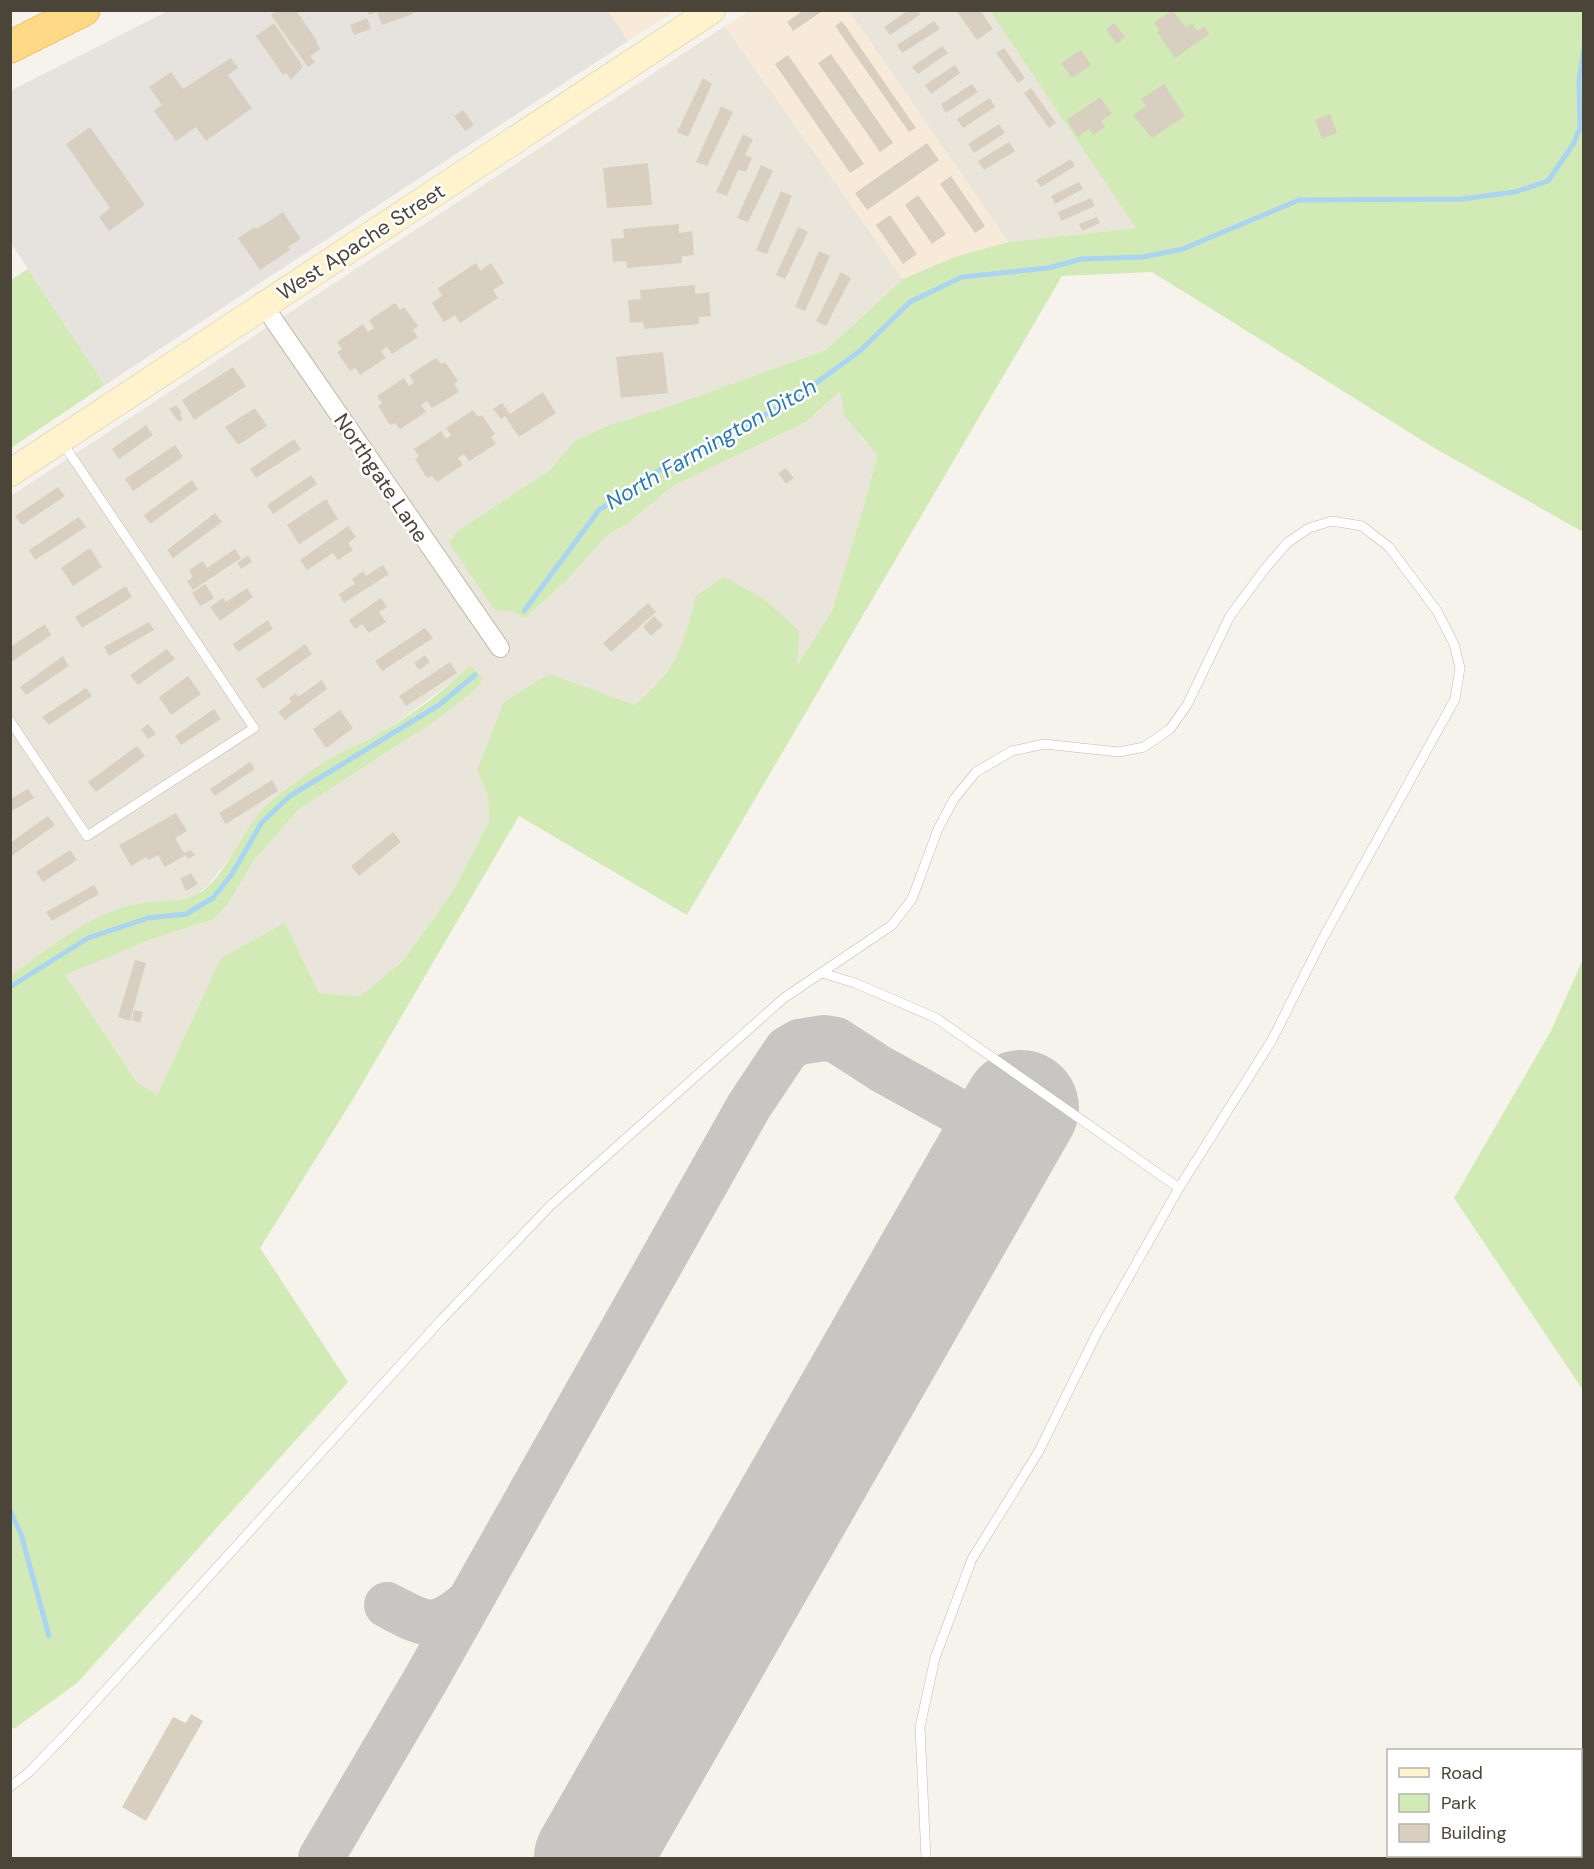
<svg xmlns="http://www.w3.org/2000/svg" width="1594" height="1869" font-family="'DM Sans',sans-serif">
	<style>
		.residential { fill: #eae5da }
		.commercial { fill: #f7ead8 }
		.industrial { fill: #e6e2dd }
		.green { fill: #d2eab5 }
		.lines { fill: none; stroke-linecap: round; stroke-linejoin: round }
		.stream { stroke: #a9d4f2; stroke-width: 5 }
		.taxiway { stroke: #c8c6c3; stroke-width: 46 }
		.runway { stroke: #c8c6c3; stroke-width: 116 }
		.building { fill: #d8cfc1 }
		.service-casing { stroke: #c2bbae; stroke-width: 10 }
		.minor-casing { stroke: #c2bbae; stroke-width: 20 }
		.secondary-casing { stroke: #d6c79b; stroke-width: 28 }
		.trunk-casing { stroke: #e0a43c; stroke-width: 33 }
		.service { stroke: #fff; stroke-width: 9 }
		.minor { stroke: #fff; stroke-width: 18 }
		.secondary { stroke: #fff3cd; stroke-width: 27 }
		.trunk { stroke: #ffd985; stroke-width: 32 }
		.labels { text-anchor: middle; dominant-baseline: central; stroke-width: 5; stroke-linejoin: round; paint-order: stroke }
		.street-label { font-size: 21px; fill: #4b4439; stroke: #fff }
		.water-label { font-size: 22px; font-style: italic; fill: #2e7ab2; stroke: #fff }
	</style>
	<rect width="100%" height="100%" fill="#f6f3ec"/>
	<!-- residential -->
	<path class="residential" d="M849,11h141l146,217 -128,14z
		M725,26l178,253 -77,71 -156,56 -61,19 -34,16 -26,30 -98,66 55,73 8,2 55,-34 36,-41 26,-16 42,-35 133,-64 34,-31 20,46 17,17 -10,41 -35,116 -36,55 -100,-70 -16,58 -23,31 -22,20 -19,-6 -139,71 11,26 1,25 -34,67 -51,72 -44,36 -41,-3 -34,-70 -82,73 -46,99 -20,-13 -73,-107 88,-36 62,-20 14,-15 27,-45 44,-50 130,-84 54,-47 -13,-13 -14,14 -71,52 -51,26 -102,98 -24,30 -12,10 -22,6 -42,4 -121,71v-480z"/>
	<!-- commercial -->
	<path class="commercial" d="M608,11h67l-47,30z
		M750,11h99l159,231 -56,16 -49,21 -178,-253z"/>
	<!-- industrial -->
	<path class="industrial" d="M168,11h440l20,30 -523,344 -94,-142 -1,-152z"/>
	<!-- green -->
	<path class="green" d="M990,11h593v521l-152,-86 -279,-174 -90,4 -375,639 -168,-99 -166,283 -93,149 88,134 -271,301 -63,46 -4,-4v-749c38,-26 76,-60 122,-71 20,-5 43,-1 63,-10 29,-12 48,-69 73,-91 20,-17 45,-35 67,-48 16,-9 33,-15 49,-25 30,-18 62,-41 86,-66l13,13 -8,12 -46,35 -130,84 -44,50 -27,45 -14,15 -62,20 -87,36 72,107 20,13 64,-137 64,-35 34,70 41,3 44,-36 51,-72 34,-67 -1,-25 -11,-26 27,-68 45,-28 86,31c44,-38 46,-55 61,-109l28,-19 40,22 35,32 -2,34 35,-54 35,-116 10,-40 -32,-38 -5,-26 -34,31 -133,64 -42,35 -26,16 -36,41 -44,40 -11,-6 -19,-2 -46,-67 6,-10 94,-62 26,-30 34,-16 61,-19 156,-56 77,-71 49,-21 56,-16 128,-14z
		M28,269l77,116 -94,63v-168z
		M1583,959v431l-129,-192 97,-167z"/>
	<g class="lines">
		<!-- stream -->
		<path class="stream" d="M524,611l75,-101 57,-38 40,-19 101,-56 64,-47 49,-48 52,-25 86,-9 33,-9 62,-2 40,-8 116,-49 163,-1 53,-7 33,-11 26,-38 6,-15 -1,-47 5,-34
			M10,987l78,-49 60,-20 38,-4 27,-16 19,-24 30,-52 28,-26 149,-91 36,-30
			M10,1510l11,24 28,102"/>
		<!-- taxiway -->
		<path class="taxiway" d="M387,1605c38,20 46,27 81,-2
			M321,1858l105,-179 323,-573 38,-57 12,-7 25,-4 12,2 45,29 123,68"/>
		<!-- runway -->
		<path class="runway" d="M592,1858l429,-750"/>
	</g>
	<!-- building -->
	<path class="building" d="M277,10h19l21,31 -1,1 4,7 -10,7 5,6 -7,5 -37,-52z
		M367,10h45l1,4 -31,11 -5,-13 -8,3z
		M804,10h20l-31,21 -6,-9z
		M909,10h8l3,5 -30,20 -6,-8z
		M956,10h24l13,19 -16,11z
		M1172,10l14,17 6,-4 5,8 7,-5 5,8 -34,24 -18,-26 3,-2 -6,-7z
		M367,18l4,11 -17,6 -4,-10z
		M842,21l74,107 -7,4 -74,-106z
		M934,21l6,8 -38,24 -5,-8z
		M274,23l29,44 -12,13 -5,-7 -3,2 -27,-39z
		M1114,23l11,14 -8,7 -11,-14z
		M942,46l6,7 -30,21 -6,-7z
		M1004,48l21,30 -7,5 -22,-30z
		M1081,50l10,15 -19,13 -11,-15z
		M831,54l62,89 -13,9 -62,-89z
		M788,55l76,109 -14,9 -75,-109z
		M231,58l7,10 -10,7 24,33 -46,33 -10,-14 -20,14 -22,-30 8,-6 -13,-18 22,-15 12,17z
		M955,65l5,8 -29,21 -6,-9z
		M703,78l9,6 -24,53 -11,-5z
		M972,84l6,8 -32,21 -5,-9z
		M1164,84l21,32 -33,22 -19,-23 13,-9 -5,-7z
		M1031,88l25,35 -7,5 -25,-35z
		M1100,97l12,17 -11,7 4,6 -12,8 -4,-6 -11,8 -11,-17z
		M990,98l5,9 -32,21 -6,-9z
		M721,106l12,6 -26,54 -11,-4z
		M463,110l11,15 -9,6 -11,-15z
		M1330,114l7,19 -15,6 -7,-19z
		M999,124l6,9 -31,20 -6,-9z
		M90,127l55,78 -36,26 -10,-14 11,-9 -44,-64z
		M743,134l10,5 -8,16 7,3 -6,14 -8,-2 -11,26 -11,-4z
		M1009,142l6,9 -31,19 -6,-9z
		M927,143l12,17 -72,50 -12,-17z
		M1071,159l4,7 -34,21 -5,-7z
		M648,163l4,42 -45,3 -4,-40z
		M761,165l12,6 -25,51 -11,-4z
		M951,176l34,50 -10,7 -35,-49z
		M1079,182l4,7 -28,15 -4,-8z
		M781,191l11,5 -25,58 -11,-4z
		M918,195l28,39 -14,10 -27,-39z
		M1091,198l4,8 -34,15 -3,-9z
		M283,212l18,27 -13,8 2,3 -30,20 -22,-32 17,-11 2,2z
		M890,215l27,39 -14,10 -27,-39z
		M1097,217l3,6 -18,8 -3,-7z
		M679,224v9l13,-2 2,24 -12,1v7l-55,5 -1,-7 -13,1 -2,-23 13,-1 -1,-9z
		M798,227l10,5 -23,47 -9,-4z
		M819,251l11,5 -25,55 -10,-4z
		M476,263l5,8 10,-8 13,20 -11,7 5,8 -38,25 -5,-8 -11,7 -12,-19 10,-7 -4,-8z
		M841,272l10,6 -25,48 -10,-5z
		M695,285v9l14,-2 2,24 -12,1v7l-55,5 -1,-7 -13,1 -2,-23 13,-1 -1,-9z
		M395,303l5,7 4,-3 14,19 -5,4 5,7 -26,17 -5,-7 -6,4 5,7 -26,17 -5,-7 -5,3 -13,-19 5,-3 -5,-7 26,-18 5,8 6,-4 -5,-8z
		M663,352l5,41 -47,5 -5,-41z
		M436,358l5,6 4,-2 13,19 -4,3 5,8 -27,16 -5,-7 -6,4 5,7 -26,17 -5,-6 -5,2 -12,-19 4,-3 -5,-7 27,-18 5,8 5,-3 -5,-8z
		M233,367l13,19 -52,34 -12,-20z
		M543,392l13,21 -37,24 -14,-21 -4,3 -8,-10 9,-6 8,11z
		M176,405l6,8 -2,2 3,4 -4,3 -10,-13z
		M255,408l12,18 -29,19 -13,-18z
		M473,410l5,7 4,-2 13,19 -4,3 5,7 -27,17 -5,-7 -6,4 5,7 -26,17 -5,-6 -5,2 -12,-19 4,-3 -5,-7 27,-18 5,8 5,-4 -5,-7z
		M146,425l7,10 -34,24 -7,-10z
		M294,439l7,10 -45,29 -6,-9z
		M175,445l8,12 -50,34 -8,-12z
		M786,468l8,10 -8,6 -8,-11z
		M311,475l6,9 -44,30 -6,-9z
		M192,480l6,9 -48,35 -6,-9z
		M58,487l7,9 -43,29 -7,-9z
		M326,499l12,20 -39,25 -12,-19z
		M215,513l7,9 -49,36 -6,-8z
		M79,517l7,10 -51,33 -6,-10z
		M348,526l8,11 -8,6 5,7 -15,10 -5,-7 -26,17 -7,-10z
		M90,548l12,19 -29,19 -12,-18z
		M235,549l6,9 -48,32 -6,-9 6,-4 -4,-7 14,-9 4,7z
		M248,555l4,7 -11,7 -4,-6z
		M383,565l6,9 -45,29 -5,-9 16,-10 -3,-5 11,-8 3,5z
		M205,584l9,14 -14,8 -8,-13z
		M126,586l6,11 -50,31 -7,-11z
		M247,588l6,9 -33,24 -10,-14 13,-9 3,4z
		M381,598l6,9 -8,5 7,10 -17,11 -7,-9 -7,5 -6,-9z
		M648,603l8,9 -45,40 -8,-9z
		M654,616l9,9 -12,11 -8,-9z
		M268,620l5,9 -35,23 -5,-8z
		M149,622l5,8 -45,26 -5,-9z
		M45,624l6,11 -41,28v-16z
		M425,628l8,10 -51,33 -7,-10z
		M305,644l7,10 -49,35 -7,-10z
		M167,649l8,10 -37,26 -8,-10z
		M425,655l5,7 -11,8 -5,-7z
		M63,656l6,10 -43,29 -6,-8z
		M450,662l7,11 -51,33 -7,-10z
		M188,676l13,18 -30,21 -12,-18z
		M322,680l5,9 -42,31 -7,-8 13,-10 -2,-4 7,-5 2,4z
		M86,688l6,8 -43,29 -7,-8z
		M214,709l7,10 -40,26 -6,-9z
		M340,710l13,18 -27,20 -13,-19z
		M148,724l8,10 -8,5 -7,-10z
		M137,746l8,10 -49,36 -8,-10z
		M250,762l5,7 -40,27 -5,-7z
		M272,780l6,11 -52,33 -7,-11z
		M28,789l6,9 -24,14v-13z
		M176,813l11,18 -12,7 9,15 7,-3 4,5 -7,4 -2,-4 -21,12 -7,-12 -9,5 -3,-3 -15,9 -12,-21z
		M48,816l7,9 -45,32v-14z
		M393,832l8,10 -42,34 -8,-10z
		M70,850l7,10 -34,22 -7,-10z
		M191,873l7,11 -12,7 -6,-12z
		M94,885l5,9 -47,27 -6,-9z
		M135,960l11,3 -16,58 -12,-4z
		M134,1010l9,2 -3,11 -8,-3z
		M191,1714l12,7 -57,100 -24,-14 51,-90 13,6z"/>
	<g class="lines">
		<defs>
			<path id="service" d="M10,721l77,115 167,-108 -192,-286
				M822,973l33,10 81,35 243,170
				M10,1787l18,-14 38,-39 376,-415 109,-114 233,-207 108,-73 20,-26 26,-70 16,-30 22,-27 36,-21 32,-7 75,8 25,-5 26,-18 17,-24 43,-89 34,-46 23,-27 22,-15 23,-7 30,5 27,21 48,64 17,33 6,24 -5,31 -132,239 -51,102 -93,148 -82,145 -58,118 -67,108 -37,99 -15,69 6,131"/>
			<path id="minor" d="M264,306l236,342"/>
			<path id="secondary" d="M10,473l702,-463"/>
			<path id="trunk" d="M10,47l74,-37"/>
		</defs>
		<!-- service casing -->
		<use href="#service" class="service-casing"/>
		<!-- minor casing -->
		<use href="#minor" class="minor-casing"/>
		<!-- secondary casing -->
		<use href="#secondary" class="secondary-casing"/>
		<!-- trunk casing -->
		<use href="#trunk" class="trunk-casing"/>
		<!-- service -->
		<use href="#service" class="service"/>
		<!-- minor -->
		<use href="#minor" class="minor"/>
		<!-- secondary -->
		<use href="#secondary" class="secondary"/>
		<!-- trunk -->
		<use href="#trunk" class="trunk"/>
	</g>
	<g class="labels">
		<!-- street labels -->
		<g class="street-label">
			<text transform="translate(361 242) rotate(-33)">West Apache Street</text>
			<text transform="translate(381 478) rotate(56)">Northgate Lane</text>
		</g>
		<!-- water labels -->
		<g class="water-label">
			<text transform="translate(711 444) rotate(-30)">North Farmington Ditch</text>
		</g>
	</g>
	<!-- border -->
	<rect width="1594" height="1869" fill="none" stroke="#4b4439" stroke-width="24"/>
	<!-- legend -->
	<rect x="1387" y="1749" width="195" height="108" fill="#ffffff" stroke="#b7b4b0" stroke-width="1.5"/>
	<rect x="1399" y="1768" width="30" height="9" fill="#fff3cd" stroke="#b7b4b0" stroke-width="1.5"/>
	<text x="1441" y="1779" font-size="18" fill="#4b4439">Road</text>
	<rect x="1399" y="1794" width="30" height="18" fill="#d2eab5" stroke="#b7b4b0" stroke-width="1.5"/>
	<text x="1441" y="1809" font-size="18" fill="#4b4439">Park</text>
	<rect x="1399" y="1824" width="30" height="18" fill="#d8cfc1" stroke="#b7b4b0" stroke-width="1.5"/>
	<text x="1441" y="1839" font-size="18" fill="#4b4439">Building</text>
</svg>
